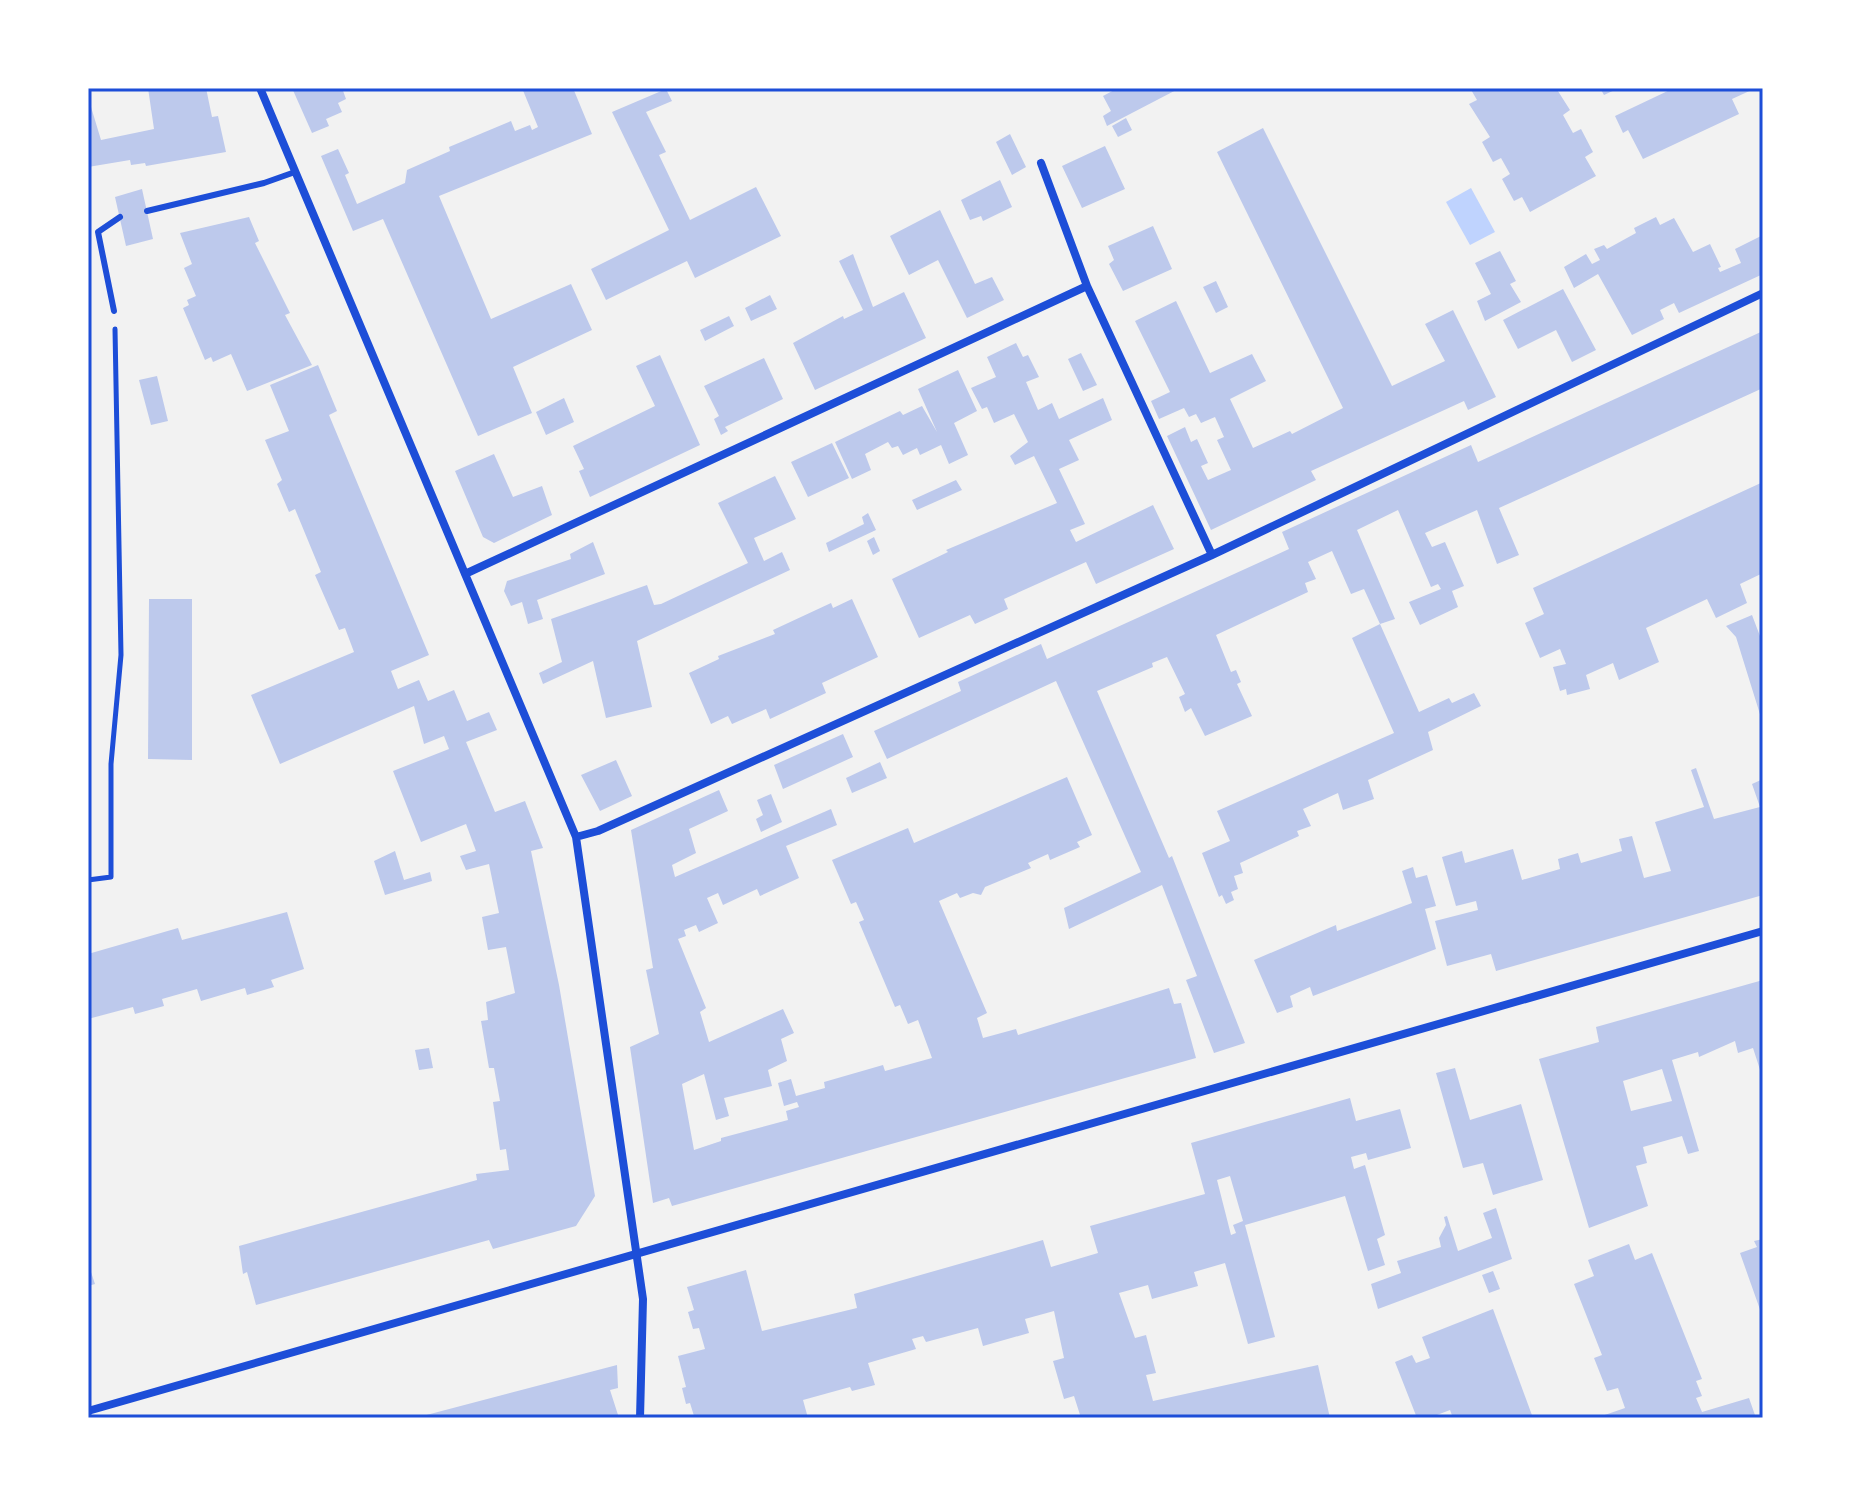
<svg xmlns="http://www.w3.org/2000/svg" width="1851" height="1506" font-family="'DM Sans',sans-serif">
	<style>
		.water { fill: #bfd3fe }
		.building { fill: #bdc9ec; fill-rule: evenodd }
		.lines { fill: none; stroke-linecap: round; stroke-linejoin: round }
		.path { stroke: #1d4ed8; stroke-width: 5 }
		.service { stroke: #1d4ed8; stroke-width: 6 }
		.minor { stroke: #1d4ed8; stroke-width: 8 }
		.neatline { fill: none; stroke: #1d4ed8; stroke-width: 3 }
	</style>
	<rect width="100%" height="100%" fill="#f2f2f2"/>
	<!-- water -->
	<path class="water" d="M1471,188l24,44 -25,13 -24,-43z"/>
	<!-- building -->
	<path class="building" d="M148,88h58l6,29 6,-1 8,36 -80,14 -1,-3 -14,2 -1,-5 -42,7v-70l13,43 53,-11z
		M292,88h50l4,11 -8,4 4,9 -16,7 3,7 -17,7z
		M522,88h51l19,46 -153,62 52,123 80,-35 21,46 -79,37 19,46 -54,23 -95,-217 -30,12 -32,-75 17,-7 11,24 -4,2 12,29 48,-21 2,-13 43,-19 -1,-4 62,-26 4,10 15,-6 2,5 6,-3z
		M1118,88h62l-73,38 -4,-10 8,-5 -8,-15z
		M1470,88h86l14,22 -7,5 10,18 8,-4 12,23 -8,5 11,19 -66,36 -8,-15 -8,4 -12,-22 8,-5 -9,-16 -8,4 -11,-20 8,-5 -21,-33 8,-4z
		M1600,88h19l-15,7z
		M1674,88h82l-24,11 7,15 -96,45 -15,-29 -5,3 -8,-17z
		M666,89l6,12 -26,11 20,40 -7,3 31,65 66,-33 25,49 -86,42 -8,-17 -81,39 -15,-31 78,-39 -57,-118z
		M1126,118l6,12 -14,7 -6,-11z
		M1263,128l129,258 53,-25 -20,-37 28,-14 43,87 -28,13 -4,-9 -153,70 5,9 -105,50 -44,-94 18,-9 6,15 6,-3 11,24 -7,3 7,14 23,-10 -14,-30 7,-3 -9,-20 -14,6 -5,-9 -7,3 -5,-9 -25,11 -8,-18 19,-9 -35,-71 41,-20 34,72 42,-19 14,27 -36,18 23,49 37,-17 2,3 51,-26 -126,-256z
		M1010,134l16,33 -14,8 -16,-33z
		M1105,146l20,43 -43,19 -20,-42z
		M1000,180l12,27 -29,14 -2,-5 -11,4 -9,-20z
		M142,189l11,50 -27,7 -11,-49z
		M940,210l35,74 17,-7 12,23 -37,18 -29,-58 -29,15 -19,-39z
		M249,217l10,24 -4,2 35,70 -5,2 27,50 -65,26 -16,-37 -18,8 -2,-5 -6,3 -22,-52 6,-3 -2,-5 9,-4 -12,-28 8,-4 -12,-31z
		M1656,217l4,8 14,-7 19,34 17,-8 11,23 -3,1 2,4 21,-9 -6,-14 28,-14v39l-84,39 -5,-10 -14,7 4,9 -32,16 -34,-61 -24,14 -10,-21 22,-13 6,10 8,-4 -6,-11 10,-4 3,4 29,-16 -2,-5z
		M1153,226l19,43 -49,22 -14,-27 5,-4 -6,-14z
		M1500,251l16,30 -6,3 11,18 -36,19 -8,-20 14,-7 -16,-31z
		M853,254l20,53 31,-15 22,46 -111,52 -22,-47 50,-27 1,3 19,-9 -24,-49z
		M1216,281l12,26 -12,6 -13,-26z
		M1563,289l33,61 -24,12 -16,-32 -38,19 -15,-29z
		M770,295l7,14 -26,12 -6,-13z
		M729,316l5,10 -29,15 -5,-11z
		M1763,331v57l-264,120 20,47 -22,9 -20,-54 -52,23 7,14 13,-5 19,44 -12,5 6,16 -38,18 -11,-23 32,-13 -3,-5 -7,3 -33,-77 -41,20 38,89 -15,5 -16,-35 -13,5 -19,-43 -24,11 8,17 -11,4 3,9 -92,43 15,37 5,-2 5,12 -4,2 15,32 -47,20 -14,-28 -6,4 -6,-15 6,-3 -18,-37 -15,6 1,4 -56,24 72,167 3,-2 73,187 -31,10 -28,-73 11,-4 -35,-91 -93,44 -5,-21 77,-36 -85,-191 -169,78 -13,-28 87,-40 -3,-9 83,-38 6,15 242,-110 -7,-17 189,-87 7,17z
		M1016,343l7,14 5,-2 11,22 -13,5 12,28 14,-7 7,16 44,-21 9,22 -43,20 10,20 -20,9 26,55 -15,6 6,12 77,-37 21,44 -78,35 -10,-22 -82,37 4,10 -33,15 -5,-9 -51,23 -27,-59 56,-27 -2,-2 111,-47 -23,-47 -19,9 -5,-9 18,-14 -14,-28 -20,9 -7,-16 -5,2 -11,-21 25,-11 -9,-20z
		M1081,353l16,32 -14,6 -15,-32z
		M660,355l40,90 -110,52 -11,-26 5,-2 -11,-23 82,-40 -19,-40z
		M764,358l19,41 -58,28 3,4 -7,4 -7,-16 5,-3 -15,-30z
		M318,365l19,46 -8,4 100,240 -38,16 7,18 21,-9 9,21 26,-11 13,31 22,-9 8,18 -31,12 29,70 30,-11 18,47 -12,3 28,134 36,211 -19,30 -83,23 -4,-9 -233,65 -9,-33 -4,2 -4,-28 238,-66 -1,-6 33,-4 -3,-21 -6,1 -7,-48 7,-1 -6,-33h-5l-8,-47 7,-1 -2,-18 29,-9 -9,-46 -18,3 -6,-33 17,-4 -10,-49 -23,6 -6,-14 16,-5 -10,-27 -45,18 -28,-71 56,-22 -5,-13 -20,8 -10,-38 -134,58 -29,-69 103,-43 -9,-24 -6,2 -24,-55 6,-3 -26,-63 -6,3 -12,-28 5,-4 -17,-40 24,-9 -19,-46z
		M958,370l19,41 -23,12 14,32 -19,9 -8,-19 -21,10 -3,-7 -14,7 -5,-9 -6,2 -4,-6 -23,12 6,16 -19,9 -17,-37 65,-31 3,4 19,-9 15,26 -19,-43z
		M157,376l11,45 -17,4 -12,-45z
		M564,398l10,24 -28,13 -10,-23z
		M832,443l17,35 -41,19 -17,-35z
		M494,454l19,43 29,-11 10,29 -58,28 -11,-6 -28,-66z
		M775,476l21,43 -42,19 10,23 18,-9 8,18 -153,71 15,66 -46,11 -13,-57 -50,23 -4,-11 23,-11 -11,-43 96,-34 7,20 7,-1 87,-41 -30,-60z
		M956,480l6,10 -45,20 -5,-10z
		M1763,482v91l-23,11 7,19 -31,15 -9,-19 -61,29 13,34 -40,18 -6,-17 -27,12 4,14 -23,6 -1,-6 -6,2 -7,-24 13,-3 -6,-15 -20,9 -15,-35 19,-9 -11,-26z
		M868,513l8,17 -47,22 -3,-9 38,-19 -2,-7z
		M874,537l6,14 -7,4 -6,-14z
		M593,542l12,32 -68,26 6,19 -15,5 -6,-22 -11,4 -7,-15 3,-10 64,-22 -1,-5z
		M149,599h43v161l-44,-1z
		M852,599l26,58 -56,26 4,10 -56,26 -4,-10 -34,15 -4,-8 -17,8 -22,-51 30,-14 -1,-3 57,-22 -2,-4 58,-27 2,5z
		M1752,615l11,29v80l-27,-87 -10,-11z
		M1380,624l39,88 30,-14 3,5 22,-10 7,13 -53,26 5,18 -65,30 6,19 -31,11 -5,-17 -35,16 8,17 -14,5 2,5 -59,27 3,10 -9,3 4,13 -7,3 3,8 -8,4 -4,-9 -3,2 -17,-44 28,-12 -13,-30 177,-78 -42,-95z
		M843,734l10,23 -70,32 -9,-24z
		M616,760l16,36 -32,15 -19,-36z
		M880,762l7,16 -35,15 -6,-15z
		M1696,768l18,51 46,-12 -8,-23 11,-5v116l-267,76 -5,-17 -44,12 -12,-45 43,-11 -2,-9 -20,5 -14,-49 20,-6 3,12 48,-14 9,31 38,-11 -2,-10 20,-6 3,10 41,-12 -3,-12 13,-3 12,42 27,-7 -16,-49 49,-15 -13,-37z
		M1067,777l25,58 -15,7 3,5 -30,13 -2,-6 -20,9 3,5 -46,19 -4,8 -8,-2 -13,5 -3,-5 -18,8 48,112 -10,5 6,20 33,-9 2,6 151,-47 5,16 7,-1 15,55 -524,148 -3,-8 -16,5 -23,-156 29,-13 -13,-64 7,-2 -22,-138 88,-40 9,21 -39,18 7,24 -24,12 3,12 156,-68 6,16 -51,21 13,32 -39,18 -3,-7 -34,16 -5,-12 -11,5 11,25 -19,9 -3,-7 -12,5 2,6 -8,3 28,69 -6,4 9,30 74,-33 11,24 -13,6 6,22 -19,9 4,16 -48,12 5,18 -13,4 -12,-46 -22,10 12,66 27,-9v-3l67,-18 -2,-9 13,-4 -2,-5 -13,4 -6,-23 13,-4 5,17 29,-8 -1,-6 59,-17 2,6 47,-13 -14,-38 -10,4 -8,-19 -5,2 -36,-85 5,-2 -8,-18 -5,2 -19,-44 76,-32 6,15z
		M771,794l11,28 -21,10 -5,-13 7,-4 -6,-15z
		M395,851l9,29 26,-8 2,9 -47,14 -11,-34z
		M1413,867l3,11 11,-3 9,31 -11,3 11,40 -123,47 -3,-9 -20,9 3,11 -16,6 -23,-53 82,-35 1,6 75,-28 -10,-32z
		M287,912l17,57 -33,11 3,7 -27,8 -2,-7 -44,13 -4,-12 -35,10 2,7 -29,8 -2,-7 -45,12v-65l90,-26 4,12z
		M1763,980v99l-10,-31 -15,5 -3,-12 -36,16 -1,-5 -26,8 27,91 -11,3 -6,-18 -39,11 4,16 -11,3 12,40 -59,22 -50,-169 60,-17 -3,-15zM1662,1069l10,32 -41,10 -8,-30z
		M429,1048l4,20 -14,2 -4,-20z
		M1455,1068l15,52 51,-16 22,76 -50,15 -10,-32 -20,5 -27,-95z
		M1350,1098l6,23 44,-12 11,39 -43,12 -2,-7 -15,4 3,12 11,-4 20,70 -8,4 8,26 -17,6 -23,-75 -100,29 30,112 -27,7 -23,-81 -31,9 4,14 -46,13 -4,-14 -29,8 16,45 11,-3 10,38 -10,2 7,26 165,-36 12,53h-249l-7,-22 -10,3 -11,-38 11,-3 -10,-47 -29,8 4,14 -46,13 -5,-18 -52,14 -3,-6 -11,3 4,10 -48,14 7,22 -23,6 -2,-4 -47,13 5,18h-119l5,-2 -4,-13 -4,1 -4,-16 4,-1 -8,-31 27,-7 -6,-21 -6,1 -5,-17 6,-2 -7,-23 59,-17 16,61 95,-23 -3,-14 189,-54 8,27 47,-14 -8,-27 115,-32 -14,-51zM1230,1176l13,45 -10,4 3,8 -5,2 -14,-55z
		M1496,1208l16,51 -134,50 -7,-25 30,-11 -4,-12 44,-14 -2,-9 7,-13 -2,-8 3,-1 11,35 34,-13 -9,-25z
		M1763,1239v79l-23,-65 17,-6 -3,-6z
		M1629,1244l6,16 17,-7 50,126 -6,2 6,15 -6,2 6,14 47,-14 7,20h-160l29,-10 -7,-20 -11,3 -13,-33 8,-3 -28,-71 20,-8 -6,-16z
		M88,1263l7,21 -7,2z
		M1493,1271l7,18 -11,4 -7,-18z
		M1493,1309l40,109h-80l-3,-8 -21,8h-12l-22,-56 17,-7 4,8 14,-5 -8,-21z
		M617,1365l1,23 -8,2 9,28h-204z"/>
	<g class="lines">
		<!-- path -->
		<path class="path" d="M88,880l23,-3v-113l10,-109 -6,-326"/>
		<!-- service -->
		<path class="service" d="M147,211l117,-28 31,-11
			M114,311l-16,-79 22,-15"/>
		<!-- minor -->
		<path class="minor" d="M260,88l316,749 67,462 -3,119
			M1041,163l46,123
			M465,574l622,-288 125,269
			M576,837l22,-6 614,-276 551,-262
			M88,1411l1675,-480"/>
	</g>
	<!-- border -->
	<rect width="1851" height="1506" fill="none" stroke="#ffffff" stroke-width="180"/>
	<rect x="90" y="90" width="1671" height="1326" class="neatline"/>
</svg>
